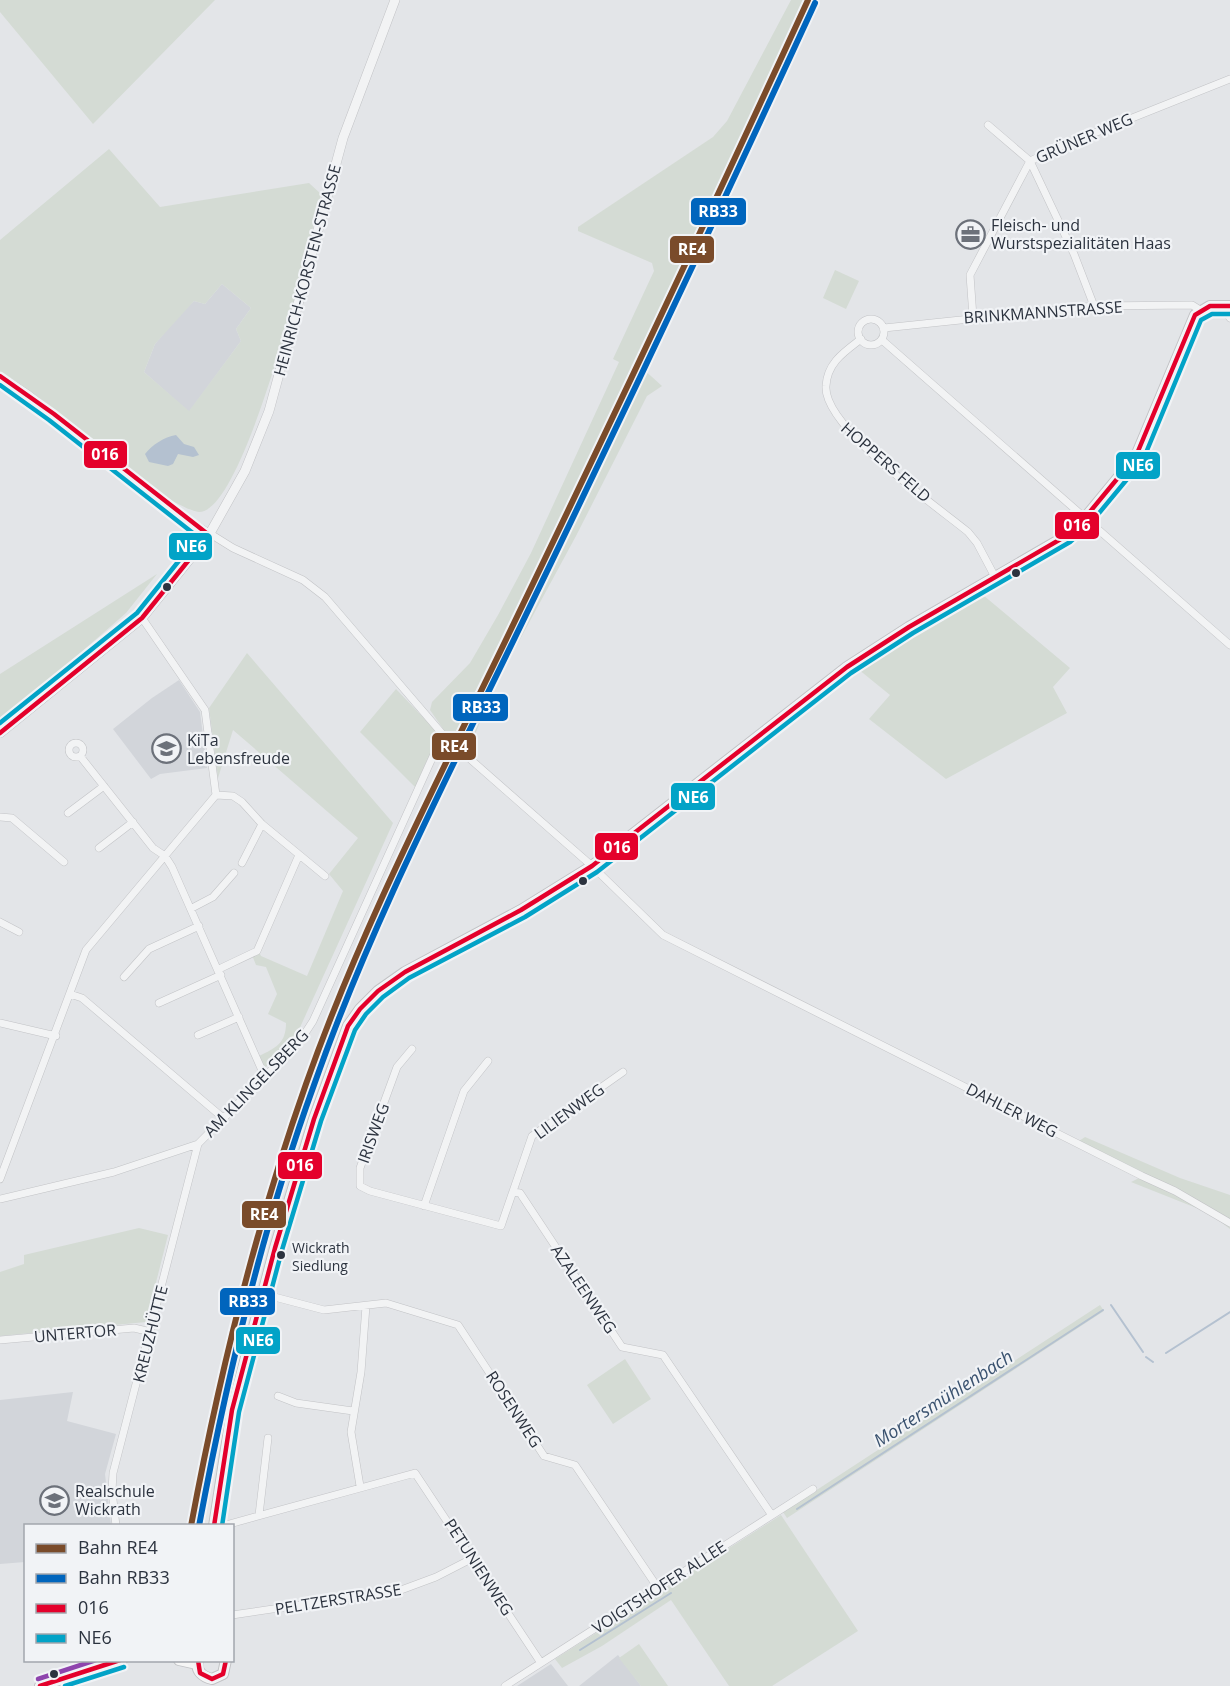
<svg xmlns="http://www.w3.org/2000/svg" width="1230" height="1686" font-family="'Open Sans',sans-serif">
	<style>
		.built { fill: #d2d5da }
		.green { fill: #d4dbd4; fill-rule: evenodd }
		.water { fill: #b4c1d0 }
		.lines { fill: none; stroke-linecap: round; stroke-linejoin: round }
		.stream { stroke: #b4c1d0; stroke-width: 2 }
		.minor-casing { stroke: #c2c3c6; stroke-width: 8 }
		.tertiary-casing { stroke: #c2c3c6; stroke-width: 10 }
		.secondary-casing { stroke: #c2c3c6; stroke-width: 12 }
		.minor { stroke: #f2f3f4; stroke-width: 7 }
		.tertiary { stroke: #f2f3f4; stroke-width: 9 }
		.secondary { stroke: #f6f6f6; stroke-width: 10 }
		.bus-1-casing { stroke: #f1f3f6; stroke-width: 9 }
		.bus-2-casing { stroke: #f1f3f6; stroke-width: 9 }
		.bus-3-casing { stroke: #f1f3f6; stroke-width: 9 }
		.bus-1 { stroke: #e4002b; stroke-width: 4.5 }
		.bus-2 { stroke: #02a3c7; stroke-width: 4.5 }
		.bus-3 { stroke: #8e44ad; stroke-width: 4.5 }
		.rail-1-casing { stroke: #f1f3f6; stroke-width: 10 }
		.rail-2-casing { stroke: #f1f3f6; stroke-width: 10 }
		.rail-1 { stroke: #7a4b2a; stroke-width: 6 }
		.rail-2 { stroke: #0065bd; stroke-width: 6 }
		.bus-dot { fill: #2c333f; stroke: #f1f3f6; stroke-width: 2 }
		.labels { text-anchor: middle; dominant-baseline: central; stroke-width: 4.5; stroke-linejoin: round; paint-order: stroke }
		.bus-label { font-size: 14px; fill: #2c333f; stroke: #f1f3f6; text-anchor: start }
		.street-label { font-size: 16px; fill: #2c333f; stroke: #f1f3f6 }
		.poi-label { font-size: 16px; fill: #2c333f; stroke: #f1f3f6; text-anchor: start }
		.water-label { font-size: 18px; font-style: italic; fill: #3a526f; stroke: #f1f3f6 }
		.line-badge { stroke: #f1f3f6; stroke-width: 2 }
		.badge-label { font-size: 16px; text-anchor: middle; font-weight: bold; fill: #fff }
	</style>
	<rect width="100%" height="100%" fill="#e3e5e8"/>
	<!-- built -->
	<path class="built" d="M222,284l29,24 -15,21 5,12 -52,71 -45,-40 11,-28 27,-32 12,-11 11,3z
		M179,680l21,32 7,56 -47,6 -9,5 -38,-50 39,-31z
		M73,1392l-6,29 49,13 -11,40 6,51 -85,1 -1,36 -25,2v-164z
		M618,1655l23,31h-63h1z
		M551,1664l17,22h-51z"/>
	<!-- green -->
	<path class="green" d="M0,0h215l-122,124 -93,-112z
		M791,0h28l-81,176 -97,191 21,19 -15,10 -71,140 -78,144 -28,66 -24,-13 -16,-23 2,-8 38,-39 28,-48 33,-62 88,-191 -6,-3 41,-88 -2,-8 -74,-32v-4l135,-90 14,-16z
		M109,149l51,58 149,-24 12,11c-10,44 -76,319 -122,318 -27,-2 -165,-106 -199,-128v-144zM222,284l29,24 -15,21 5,12 -52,70 -45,-39 11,-28 39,-43 11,3z
		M835,270l24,11 -13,28 -23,-11z
		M157,574l-31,39 -126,110v-49z
		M983,595l87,73 -17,19 14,26 -121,66 -77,-60 21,-24 -32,-26z
		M247,653l146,170 -96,211 -32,34 -6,-12c17,-8 27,-13 27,-33l-18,-9 9,-20 -11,-27 -10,-2 -4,-10 7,-3 2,4 46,20 36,-85 -14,-17 29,-36 -125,-108 -15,48 -9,-70z
		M396,689l43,45 -24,53 -55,-55z
		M1085,1137l95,41 50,17v34l-21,-16 -78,-31 10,-5 -65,-34z
		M139,1228l29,7 -22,87 -146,14v-64l24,-8v-9z
		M1100,1305l4,6 -317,207 -4,-6z
		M625,1359l26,40 -38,25 -26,-39z
		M781,1515l77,116 -86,55h-43l-58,-86 -69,46 -40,22 -7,-9z
		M639,1644l29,42h-27l-22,-28z"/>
	<!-- water -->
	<path class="water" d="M176,435l8,9 10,3 5,8 -6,2 -15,-3 -5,10 -5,2 -19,-4 -4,-8c7,-9 19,-17 31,-19z"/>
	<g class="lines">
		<!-- stream -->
		<path class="stream" d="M1111,1305l32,47
			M1166,1353l64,-41
			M1146,1357l7,5
			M797,1509l306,-199
			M580,1650l91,-57"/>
		<defs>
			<path id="minor" d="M988,125l42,36 44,93 20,52
				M1222,306l8,12
				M973,317l-3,-42 60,-114 32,-15 168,-67
				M858 332a13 13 0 1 1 26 0a13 13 0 1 1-26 0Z
				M884,328l210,-22 98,-1 8,5
				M861,339c-17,13 -34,24 -35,47 -3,41 109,119 142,146l9,11 18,34
				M882,340l348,305
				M0,376l28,18 144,116 61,38 70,32 22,17 120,140 147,129 71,69 479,241 33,15 55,32
				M69 750a7 7 0 1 1 14 0a7 7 0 1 1-14 0Z
				M80,756l73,92 12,8 7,11 92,208
				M216,795l17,1 9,6 20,22 63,52
				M68,813l36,-27
				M0,817l12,1 52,44
				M99,848l34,-26
				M242,863l20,-39
				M192,908l21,-11 21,-24
				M0,922l19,10
				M219,969l38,-18 42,-96
				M124,977l25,-28 50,-23
				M70,994l12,4 140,119
				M159,1003l62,-28
				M0,1023l56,13
				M198,1035l41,-18
				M412,1049l-15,18 -37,101v18l10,5 131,35 31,-90 91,-64
				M0,1179l86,-229 130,-155 -11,-85 -63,-92
				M513,1192l7,1 102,154 41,8 108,159
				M0,1199l114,-27 84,-28 102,-103 13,-20 126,-278 6,-6
				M424,1206l40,-115 24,-30
				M263,1294l61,16 62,-7 72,22 86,131 31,9 83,123
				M0,1340l134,-12 17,4
				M278,1396l18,7 57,8
				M360,1486l-9,-54 10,-60 5,-66
				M259,1515l9,-77
				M116,1526l-4,-35 1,-18 85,-329
				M222,1526l193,-53 126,190
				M232,1615l169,-25 35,-13 37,-19
				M505,1686l308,-197"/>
			<path id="tertiary" d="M0,733l142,-115 67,-83 36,-64 24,-60 74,-273 52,-138"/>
			<path id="secondary" d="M214,1526l18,-116 43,-162 39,-129 34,-93 12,-17 18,-18 27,-19 116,-62 71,-44 255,-199 62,-40 157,-91 18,-17 52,-63 59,-141 15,-9h20
				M179,1660l18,4
				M198,1660c-3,11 5,17 14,19l11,-5 3,-14
				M40,1686l82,-26"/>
		</defs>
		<!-- minor casing -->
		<use href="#minor" class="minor-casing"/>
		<!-- tertiary casing -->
		<use href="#tertiary" class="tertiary-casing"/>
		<!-- secondary casing -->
		<use href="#secondary" class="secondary-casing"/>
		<!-- minor -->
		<use href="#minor" class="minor"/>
		<!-- tertiary -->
		<use href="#tertiary" class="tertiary"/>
		<!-- secondary -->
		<use href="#secondary" class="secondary"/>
		<defs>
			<path id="bus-1" d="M0,376l54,38 155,121
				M0,733l142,-115 67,-83
				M214,1526l18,-116 43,-162 39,-129 34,-93 12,-17 18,-18 27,-19 116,-62 71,-44 255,-199 62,-40 157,-91 18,-17 52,-63 59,-141 15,-9h20
				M198,1660l2,13 12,6 11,-5 3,-14
				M40,1686l80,-26"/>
			<path id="bus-2" d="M0,385l49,35 149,117 -61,76 -137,110
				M222,1526l17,-114 43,-162 39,-129 34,-91 11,-16 17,-17 26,-19 116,-61 72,-45 254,-199 62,-40 157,-91 20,-18 53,-64 58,-140 11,-6h18
				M65,1686l59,-19"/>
			<path id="bus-3" d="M38,1679l58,-19"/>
		</defs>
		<!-- bus-1 casing -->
		<use href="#bus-1" class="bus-1-casing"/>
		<!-- bus-2 casing -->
		<use href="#bus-2" class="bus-2-casing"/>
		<!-- bus-3 casing -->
		<use href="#bus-3" class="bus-3-casing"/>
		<!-- bus-1 -->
		<use href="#bus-1" class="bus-1"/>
		<!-- bus-2 -->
		<use href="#bus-2" class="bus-2"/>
		<!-- bus-3 -->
		<use href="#bus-3" class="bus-3"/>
		<defs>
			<path id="rail-1" d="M191,1526c28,-150 64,-298 115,-442 56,-159 135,-309 208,-461 100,-207 198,-414 294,-623"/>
			<path id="rail-2" d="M199,1526c28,-150 63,-298 115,-441 56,-159 134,-309 207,-460 100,-206 198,-413 294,-622"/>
		</defs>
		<!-- rail-1 casing -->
		<use href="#rail-1" class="rail-1-casing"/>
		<!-- rail-2 casing -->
		<use href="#rail-2" class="rail-2-casing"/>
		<!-- rail-1 -->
		<use href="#rail-1" class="rail-1"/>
		<!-- rail-2 -->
		<use href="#rail-2" class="rail-2"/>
	</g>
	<!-- icons -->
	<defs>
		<symbol id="office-ring" viewBox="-11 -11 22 22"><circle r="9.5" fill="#f1f3f6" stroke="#6c717a" stroke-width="1.5"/><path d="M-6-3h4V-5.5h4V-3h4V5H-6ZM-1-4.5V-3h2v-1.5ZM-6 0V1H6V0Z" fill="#6c717a"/></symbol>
		<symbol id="school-ring" viewBox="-11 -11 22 22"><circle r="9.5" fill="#f1f3f6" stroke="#6c717a" stroke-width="1.5"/><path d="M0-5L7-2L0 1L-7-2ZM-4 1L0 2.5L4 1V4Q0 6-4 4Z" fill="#6c717a"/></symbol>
	</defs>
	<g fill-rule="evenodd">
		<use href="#office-ring" x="954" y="218" width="33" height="33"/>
		<use href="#school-ring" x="150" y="732" width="33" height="33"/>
		<use href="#school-ring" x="38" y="1484" width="33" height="33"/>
	</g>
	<!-- markers -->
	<g class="bus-dot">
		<circle cx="1016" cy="573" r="5"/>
		<circle cx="167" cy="587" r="5"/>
		<circle cx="583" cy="881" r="5"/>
		<circle cx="281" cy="1255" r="5"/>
		<circle cx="54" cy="1674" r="5"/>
	</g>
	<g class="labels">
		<!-- bus labels -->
		<g class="bus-label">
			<text x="292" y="1247">Wickrath<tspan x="292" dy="18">Siedlung</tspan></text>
		</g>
		<!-- street labels -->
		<g class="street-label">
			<text transform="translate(1084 138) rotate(-23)">GRÜNER WEG</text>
			<text transform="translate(307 270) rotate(-75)">HEINRICH-KORSTEN-STRASSE</text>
			<text transform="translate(1043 312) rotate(-4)">BRINKMANNSTRASSE</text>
			<text transform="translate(886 462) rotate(41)">HOPPERS FELD</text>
			<text transform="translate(256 1083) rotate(-46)">AM KLINGELSBERG</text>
			<text transform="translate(1012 1110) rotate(27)">DAHLER WEG</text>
			<text transform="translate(569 1111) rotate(-36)">LILIENWEG</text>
			<text transform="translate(373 1133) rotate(-70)">IRISWEG</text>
			<text transform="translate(584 1289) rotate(56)">AZALEENWEG</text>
			<text transform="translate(75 1333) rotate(-5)">UNTERTOR</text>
			<text transform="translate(150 1334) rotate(-76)">KREUZHÜTTE</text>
			<text transform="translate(514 1409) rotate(57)">ROSENWEG</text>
			<text transform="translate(479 1567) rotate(57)">PETUNIENWEG</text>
			<text transform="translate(659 1587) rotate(-33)">VOIGTSHOFER ALLEE</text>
			<text transform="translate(338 1599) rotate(-9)">PELTZERSTRASSE</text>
		</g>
		<!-- poi labels -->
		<g class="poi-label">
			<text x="991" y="225">Fleisch- und<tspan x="991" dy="18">Wurstspezialitäten Haas</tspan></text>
			<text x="187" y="740">KiTa<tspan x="187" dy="18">Lebensfreude</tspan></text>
			<text x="75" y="1491">Realschule<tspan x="75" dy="18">Wickrath</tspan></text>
		</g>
		<!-- water labels -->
		<g class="water-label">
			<text transform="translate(943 1398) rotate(-33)">Mortersmühlenbach</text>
		</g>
	</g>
	<g class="line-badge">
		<rect x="690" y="197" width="57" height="29" rx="6" fill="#0065bd"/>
		<rect x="669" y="235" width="46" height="29" rx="6" fill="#7a4b2a"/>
		<rect x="83" y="440" width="45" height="29" rx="6" fill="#e4002b"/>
		<rect x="1115" y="451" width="46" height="29" rx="6" fill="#02a3c7"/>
		<rect x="1054" y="511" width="46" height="29" rx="6" fill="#e4002b"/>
		<rect x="168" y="532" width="45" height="29" rx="6" fill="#02a3c7"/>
		<rect x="452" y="693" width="57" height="29" rx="6" fill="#0065bd"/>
		<rect x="431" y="732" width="46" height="29" rx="6" fill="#7a4b2a"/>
		<rect x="670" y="782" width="46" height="29" rx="6" fill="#02a3c7"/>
		<rect x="594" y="832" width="45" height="29" rx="6" fill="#e4002b"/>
		<rect x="277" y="1151" width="46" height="29" rx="6" fill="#e4002b"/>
		<rect x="241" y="1200" width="46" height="29" rx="6" fill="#7a4b2a"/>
		<rect x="219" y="1287" width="57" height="29" rx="6" fill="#0065bd"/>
		<rect x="235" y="1326" width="46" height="29" rx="6" fill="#02a3c7"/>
	</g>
	<g class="badge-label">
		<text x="718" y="217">RB33</text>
		<text x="692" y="255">RE4</text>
		<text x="105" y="460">016</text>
		<text x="1138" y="471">NE6</text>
		<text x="1077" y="531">016</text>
		<text x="191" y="552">NE6</text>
		<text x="481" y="713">RB33</text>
		<text x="454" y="752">RE4</text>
		<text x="693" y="803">NE6</text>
		<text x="617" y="853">016</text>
		<text x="300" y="1171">016</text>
		<text x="264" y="1220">RE4</text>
		<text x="248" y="1307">RB33</text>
		<text x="258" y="1346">NE6</text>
	</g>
	<!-- legend -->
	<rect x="24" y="1524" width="210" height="138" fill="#f1f3f6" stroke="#a2a6ad" stroke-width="1.5"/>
	<rect x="36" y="1544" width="30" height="9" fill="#7a4b2a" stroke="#a2a6ad" stroke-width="1.5"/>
	<text x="78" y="1554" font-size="18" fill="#2c333f">Bahn RE4</text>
	<rect x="36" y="1574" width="30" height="9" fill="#0065bd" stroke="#a2a6ad" stroke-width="1.5"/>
	<text x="78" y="1584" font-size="18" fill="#2c333f">Bahn RB33</text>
	<rect x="36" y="1604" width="30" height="9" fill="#e4002b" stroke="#a2a6ad" stroke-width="1.5"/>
	<text x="78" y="1614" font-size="18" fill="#2c333f">016</text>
	<rect x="36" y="1634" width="30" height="9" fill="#02a3c7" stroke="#a2a6ad" stroke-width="1.5"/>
	<text x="78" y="1644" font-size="18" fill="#2c333f">NE6</text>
</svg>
